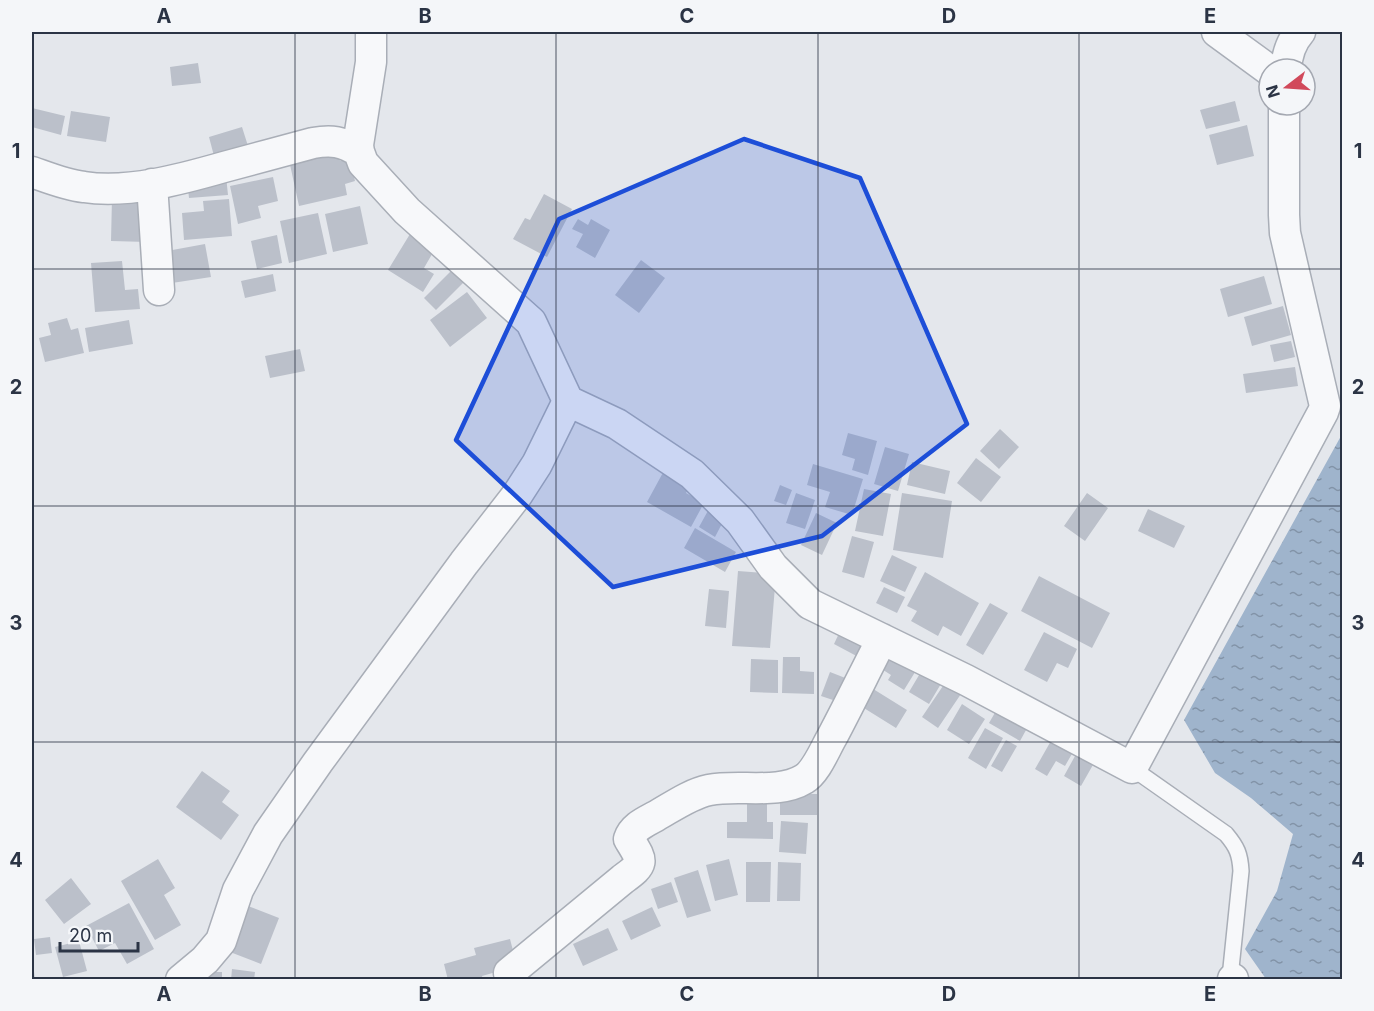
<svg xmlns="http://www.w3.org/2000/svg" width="1374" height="1011" font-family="Inter,sans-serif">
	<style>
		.water { fill: url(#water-ripples) }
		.building { fill: #bbc0ca }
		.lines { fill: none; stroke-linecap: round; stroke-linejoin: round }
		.service-casing { stroke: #a9aeb7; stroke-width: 18 }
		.minor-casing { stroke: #a9aeb7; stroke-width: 33 }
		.service { stroke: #f7f8fa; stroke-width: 15 }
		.minor { stroke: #f7f8fa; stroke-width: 30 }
		.marked { fill: #1d4ed8; fill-opacity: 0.2; stroke: #1d4ed8; stroke-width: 4.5; stroke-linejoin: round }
		.grid { fill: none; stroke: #2b3445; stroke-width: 1.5; stroke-opacity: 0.55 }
		.neatline { fill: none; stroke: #2b3445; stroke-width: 2 }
		.grid-label { font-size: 20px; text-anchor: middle; font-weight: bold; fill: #2b3445 }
	</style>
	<defs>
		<pattern id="water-ripples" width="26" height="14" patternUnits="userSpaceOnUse" patternTransform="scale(1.5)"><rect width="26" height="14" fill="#9fb4cc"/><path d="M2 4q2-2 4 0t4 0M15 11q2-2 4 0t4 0" fill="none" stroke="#8293a7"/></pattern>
	</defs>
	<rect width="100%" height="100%" fill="#e4e7ec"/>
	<!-- water -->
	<path class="water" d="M1341,436l1,543h-76l-21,-30 32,-58 16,-57 -42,-36 -36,-25 -31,-53z"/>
	<!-- building -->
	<path class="building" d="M198,63l3,20 -29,3 -2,-19z
		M1235,101l5,20 -34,8 -6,-19z
		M32,108l33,8 -4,19 -29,-8z
		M71,111l39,6 -4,25 -39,-6z
		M1247,125l7,31 -37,9 -8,-30z
		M242,127l6,19 -34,10 -5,-19z
		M337,150l3,11 10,-2 5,22 -10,3 2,11 -48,11 -10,-46z
		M226,176l2,19 -39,3 -2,-19z
		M273,177l5,24 -20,5 3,12 -23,6 -8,-38z
		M544,194l28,15 -25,48 -34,-18 12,-21 5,2z
		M112,198l37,1 -1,43 -37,-1z
		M229,199l3,37 -48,4 -2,-27 22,-2 -1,-10z
		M360,206l8,38 -35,8 -8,-38z
		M318,213l9,41 -38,9 -9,-42z
		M578,219l10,6 3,-6 19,11 -15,28 -19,-11 7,-13 -11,-5z
		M410,234l25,15 -11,19 10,6 -11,18 -35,-22z
		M277,235l5,28 -25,6 -6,-28z
		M205,244l6,33 -39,6 -5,-32z
		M641,260l24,18 -26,35 -24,-18z
		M122,261l3,29 13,-1 2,20 -45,3 -4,-49z
		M454,268l12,12 -30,30 -12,-12z
		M273,274l3,17 -31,7 -4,-17z
		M1264,276l8,28 -44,13 -8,-28z
		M467,292l20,26 -37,29 -20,-27z
		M1283,306l8,29 -39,11 -8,-29z
		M67,318l4,12 7,-2 6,25 -39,9 -6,-24 12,-3 -3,-12z
		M129,320l4,24 -44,8 -4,-24z
		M1291,341l4,16 -21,5 -4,-17z
		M300,349l5,22 -35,7 -5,-22z
		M1295,367l3,19 -52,7 -3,-19z
		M1000,429l19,18 -20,22 -19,-18z
		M848,433l29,8 -9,34 -16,-5 3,-11 -13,-4z
		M885,447l24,7 -11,37 -24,-7z
		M976,458l25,19 -20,25 -24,-19z
		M912,462l38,9 -5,23 -38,-9z
		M813,464l50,15 -11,36 -27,-8 5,-15 -23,-7z
		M666,467l26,15 -6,11 18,10 -13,24 -44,-25z
		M780,485l12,5 -6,15 -12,-4z
		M864,489l27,5 -8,42 -28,-5z
		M796,493l19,7 -10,29 -19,-6z
		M902,493l50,8 -9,57 -50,-8z
		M1087,493l21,15 -23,33 -21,-15z
		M710,507l16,9 -11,21 -16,-10z
		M1148,509l37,17 -11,22 -36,-17z
		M816,513l21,10 -15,32 -21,-10z
		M695,528l41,24 -11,20 -41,-24z
		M852,536l22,6 -10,36 -22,-6z
		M892,555l25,12 -12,25 -25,-11z
		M738,571l38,3 -6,74 -38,-2z
		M925,572l54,31 -18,33 -18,-10 -5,10 -27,-15 6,-10 -10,-5z
		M1039,576l71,37 -18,35 -71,-37z
		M884,587l21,10 -8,16 -21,-10z
		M709,589l20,2 -3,37 -21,-2z
		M990,603l18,10 -25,42 -17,-10z
		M843,625l31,16 -10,19 -30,-16z
		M1044,632l33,17 -9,19 -11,-5 -10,19 -23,-12z
		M886,650l34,14 -16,26 -16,-10 3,-5 -14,-9z
		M783,657h17v14l14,1v22l-32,-1z
		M751,659l27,1v33l-28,-1z
		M925,665l20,12 -16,27 -20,-12z
		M830,672l23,9 -8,23 -24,-8z
		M949,677l16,11 -27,40 -16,-11z
		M870,687l37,23 -11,18 -37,-23z
		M962,704l23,15 -16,25 -22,-14z
		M1000,704l31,17 -11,20 -31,-18z
		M985,728l18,10 -17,31 -18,-11z
		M1056,732l21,13 -12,21 -9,-5 -9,15 -12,-7z
		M1006,740l11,6 -15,26 -11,-6z
		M1080,747l18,9 -17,30 -17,-10z
		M202,771l28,20 -8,11 17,13 -18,25 -45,-33z
		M780,794h37v21h-37z
		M747,800h20v22h6v17l-46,-1v-16h20z
		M781,821l27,2 -2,31 -27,-2z
		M158,859l17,29 -11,7 17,30 -26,15 -34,-59z
		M729,859l9,36 -23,6 -9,-36z
		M746,862h25l-1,40h-24z
		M778,862l23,1 -1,38h-23z
		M698,870l13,41 -24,7 -13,-40z
		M71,878l20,26 -27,20 -19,-24z
		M671,882l7,20 -20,7 -7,-20z
		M129,903l25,46 -27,15 -12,-21 -16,8 -13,-25z
		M248,906l31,12 -18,46 -31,-12z
		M652,907l9,19 -30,14 -9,-19z
		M608,928l10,22 -35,16 -10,-22z
		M50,937l2,16 -16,2 -2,-16z
		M510,939l7,27 -35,10 1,4h-35l-4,-16 32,-9 -2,-7z
		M79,941l8,30 -24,6 -8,-30z
		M32,962h1l2,18h-3z
		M232,969l23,3 -1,8h-23z
		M199,972h23v8h-23z"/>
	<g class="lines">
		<defs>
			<path id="service" d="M1132,768l94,66c11,13 14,20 15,37l-10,97 2,12"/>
			<path id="minor" d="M371,32v30l-13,83 1,7 4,11 44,48 124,111 37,79
				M1217,32l52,38
				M1286,69c1,-14 4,-26 14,-37
				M32,172c17,6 34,13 52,15 44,7 98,-8 140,-20 30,-8 59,-16 89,-24 18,-3 30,-2 46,9
				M152,184l7,106
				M509,973l114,-94c22,-16 20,-17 6,-40 4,-12 16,-17 27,-23 16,-9 34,-22 53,-26 30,-6 69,5 95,-11 12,-7 21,-30 28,-42 17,-32 33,-65 50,-98
				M181,980l24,-20 16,-19 17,-51 30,-56 50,-72 146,-199 53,-68 20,-31 31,-63 49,23 75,50 48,47 33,46 37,37 156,76 166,88 191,-356 2,-6 -40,-173 -1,-18v-110
				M1233,980v-1"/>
		</defs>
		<!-- service casing -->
		<use href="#service" class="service-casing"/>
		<!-- minor casing -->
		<use href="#minor" class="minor-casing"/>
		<!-- service -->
		<use href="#service" class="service"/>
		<!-- minor -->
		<use href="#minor" class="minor"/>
	</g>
	<!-- marked area -->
	<path class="marked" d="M744,139l116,39 107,246 -145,112 -209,51 -157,-147 103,-221z"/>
	<!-- grid -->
	<path class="grid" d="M295,32v948M556,32v948M818,32v948M1079,32v948M32,269h1310M32,506h1310M32,742h1310"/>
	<!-- border -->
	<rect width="1374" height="1011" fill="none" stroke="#f4f6f9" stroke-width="66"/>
	<!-- north arrow -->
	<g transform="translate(1287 87) rotate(253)"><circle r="28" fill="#f4f6f9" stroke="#a4a8b1" stroke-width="1.5"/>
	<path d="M0-4.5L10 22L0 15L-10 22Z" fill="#d1495b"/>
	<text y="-9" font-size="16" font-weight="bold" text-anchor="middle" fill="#2b3445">N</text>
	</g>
	<!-- scale -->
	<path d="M60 942v9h78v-9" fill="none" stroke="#2b3445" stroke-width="3"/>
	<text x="69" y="942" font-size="18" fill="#2b3445" stroke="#f4f6f9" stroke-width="4.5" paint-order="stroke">20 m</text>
	<rect x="33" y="33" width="1308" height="945" class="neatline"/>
	<g class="grid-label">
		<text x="164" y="23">A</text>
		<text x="425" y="23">B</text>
		<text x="687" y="23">C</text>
		<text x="949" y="23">D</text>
		<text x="1210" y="23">E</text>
		<text x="16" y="158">1</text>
		<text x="1358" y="158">1</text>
		<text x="16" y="394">2</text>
		<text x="1358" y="394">2</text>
		<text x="16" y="630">3</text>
		<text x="1358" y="630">3</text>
		<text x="16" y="867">4</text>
		<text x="1358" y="867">4</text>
		<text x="164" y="1001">A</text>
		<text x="425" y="1001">B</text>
		<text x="687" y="1001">C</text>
		<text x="949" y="1001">D</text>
		<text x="1210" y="1001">E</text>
	</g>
</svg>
